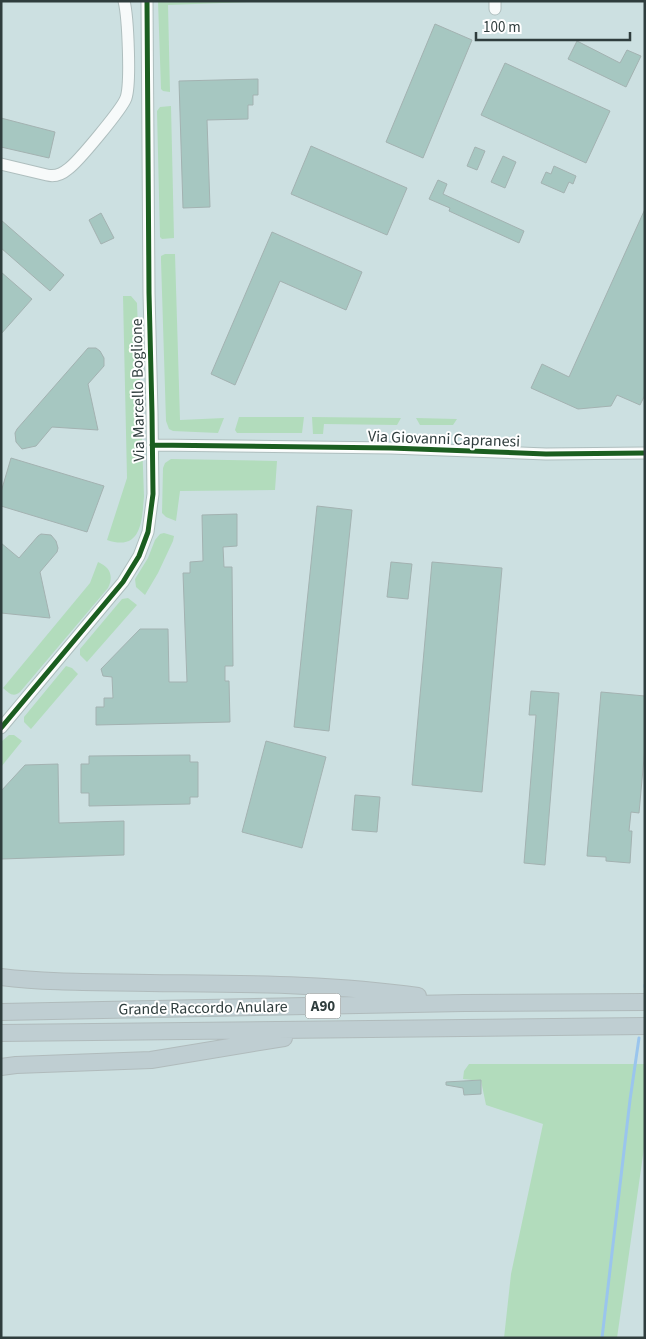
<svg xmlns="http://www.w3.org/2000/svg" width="646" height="1339" font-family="'Source Sans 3',sans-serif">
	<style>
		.green { fill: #b2dcbc }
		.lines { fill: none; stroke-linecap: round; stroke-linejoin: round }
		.stream { stroke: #9ac5ed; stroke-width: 3 }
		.building { fill: #a6c7c1; stroke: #a3b2b1 }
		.minor-casing { stroke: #aebebe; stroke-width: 13 }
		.highway-casing { stroke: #b0bbbc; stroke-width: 18 }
		.minor { stroke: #f7fafa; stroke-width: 11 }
		.highway { stroke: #bfced2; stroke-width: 16 }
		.cycleway-casing { stroke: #fff; stroke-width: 8 }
		.cycleway { stroke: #1b5e20; stroke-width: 5 }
		.labels { text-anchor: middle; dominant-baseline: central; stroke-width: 4; stroke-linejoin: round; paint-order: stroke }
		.shield { fill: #fff; stroke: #6d7777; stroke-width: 1 }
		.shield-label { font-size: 15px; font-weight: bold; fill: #2f3d3d }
		.street-label { font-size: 16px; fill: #2f3d3d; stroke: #fff }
	</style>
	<rect width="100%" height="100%" fill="#cce0e1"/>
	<!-- green -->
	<path class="green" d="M158,1h122l-112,4 2,87 -7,-1 -2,-2z
		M171,106l3,132 -12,1 -2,-2 -3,-126 3,-4z
		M165,254h10l5,166 44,-2 -6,15 -45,-2 -4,-2 -3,-8 -5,-161v-4z
		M123,296h8l6,7 7,193c-2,24 -2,56 -37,44l20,-62z
		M239,417h65l-2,16h-65l-2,-3z
		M312,417l89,1 -4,7 -73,-1 -1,10h-10z
		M416,418l41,1 -4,6h-33z
		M171,459l106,2 -2,29 -95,1 -4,30 -10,-4 -4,-4 1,-45 2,-5z
		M164,533l10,3 -1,5 -15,32 -13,22 -9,-8 -1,-8 13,-21 7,-18 5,-6z
		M98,562c12,5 16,14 10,26l-88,104c-7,6 -11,1 -17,-4l87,-105z
		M128,598l9,7 -50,57 -7,-7v-6l42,-50z
		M66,666l6,2 6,6 -47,55 -7,-7v-5z
		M9,735h5l8,6 -21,26v-25z
		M469,1064h176v77l-28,197h-113l7,-64 32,-150 -57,-19 -5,-24 -18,-2 1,-8z"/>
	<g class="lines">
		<!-- stream -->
		<path class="stream" d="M645,987v-2
			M602,1338l28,-238 9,-62"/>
	</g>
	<!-- building -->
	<path class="building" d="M435,24l37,16 -49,118 -37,-16z
		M577,41l43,22 7,-13 14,6 -15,31 -58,-28z
		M505,63l105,48 -24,52 -105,-48z
		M258,79v16h-5v10h-5v14l-41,1 3,87 -27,1 -4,-127z
		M1,118l54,14 -6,26 -48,-11z
		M311,146l96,42 -20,47 -96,-41z
		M475,147l10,4 -8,19 -10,-4z
		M503,156l13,6 -11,26 -14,-6z
		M554,166l22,10 -3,8 -4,-2 -5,11 -23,-10 5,-11 5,2z
		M438,180l9,4 -4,10 81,37 -5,12 -70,-32 1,-3 -21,-9z
		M645,209v186l-5,10 -23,-10 -6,11 -33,3 -47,-21 11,-24 27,13z
		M101,213l13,25 -13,6 -12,-24z
		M1,220l63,55 -14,16 -49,-43z
		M272,232l90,40 -16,38 -66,-29 -45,104 -24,-11z
		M1,272l31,27 -31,35z
		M88,348h8l4,3 4,7v8l-16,18 10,46 -46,-3 -16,19 -14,3 -6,-7 -1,-9 2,-4z
		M11,458l93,28 -17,46 -86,-26v-14z
		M317,506l35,4 -23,221 -35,-4z
		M237,514v32l-14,1 1,20h8l1,99h-8v15h4l1,41 -134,3v-18h8v-9h9l-1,-21 -9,-1 -2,-7 39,-40h28l1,53h18l-4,-109h7v-11l13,-1 -1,-46z
		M41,534l10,1 5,6 2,7 -1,4 -17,20 10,46 -49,-5v-70l18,15 19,-22z
		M391,562l21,2 -4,35 -21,-2z
		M432,562l70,6 -20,224 -70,-7z
		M531,691l28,2 -14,172 -21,-2 12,-148h-7z
		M601,692l44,4v51l-6,66 -8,-1 -2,19h3l-2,32 -24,-2v-4l-19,-1z
		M266,741l60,16 -24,91 -60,-16z
		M190,755v7h8v35h-8v7l-101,2v-13h-8v-29h8v-8z
		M58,764l1,59 65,-2v34l-123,4v-68l24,-26z
		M355,795l25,2 -3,35 -25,-2z
		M481,1080v14l-17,1 -1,-7 -17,-3v-3z"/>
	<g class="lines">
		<defs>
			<path id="minor" d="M495,1v8
				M1,164l46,11c8,2 14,0 21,-6 10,-7 54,-60 58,-71 5,-15 2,-81 -2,-97
				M152,445l239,3 155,6 99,-1
				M1,728l122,-146 16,-26 9,-24 5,-38 -1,-81 -3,-120 -2,-292"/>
			<path id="highway" d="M1,977c49,6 99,5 148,6 90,1 180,0 269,13
				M1,1012l463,-9 181,-1
				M1,1033l644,-7
				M1,1067l15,-2 135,-5 133,-22"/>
		</defs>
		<!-- minor casing -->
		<use href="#minor" class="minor-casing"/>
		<!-- highway casing -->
		<use href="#highway" class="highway-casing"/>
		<!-- minor -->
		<use href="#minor" class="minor"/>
		<!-- highway -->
		<use href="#highway" class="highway"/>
		<defs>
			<path id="cycleway" d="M152,445l239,3 155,6 99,-1
				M1,728l122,-146 16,-26 9,-24 5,-38 -1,-81 -3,-120 -2,-292"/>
		</defs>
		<!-- cycleway casing -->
		<use href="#cycleway" class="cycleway-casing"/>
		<!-- cycleway -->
		<use href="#cycleway" class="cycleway"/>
	</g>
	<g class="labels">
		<!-- shield labels -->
		<rect class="shield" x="305.5" y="993.5" width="35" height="25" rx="4"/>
		<g class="shield-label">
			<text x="323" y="1006">A90</text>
		</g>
		<!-- street labels -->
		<g class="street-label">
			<text transform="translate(138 390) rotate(-91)">Via Marcello Boglione</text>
			<text transform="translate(444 439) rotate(2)">Via Giovanni Capranesi</text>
			<text transform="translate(203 1008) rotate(-1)">Grande Raccordo Anulare</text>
		</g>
	</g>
	<!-- border -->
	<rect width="646" height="1339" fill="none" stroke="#2f3d3d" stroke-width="5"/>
	<!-- scale -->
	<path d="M476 32v8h154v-8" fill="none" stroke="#2f3d3d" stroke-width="2.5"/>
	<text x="483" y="32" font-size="15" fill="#2f3d3d" stroke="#ffffff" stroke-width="4" paint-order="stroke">100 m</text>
</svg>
